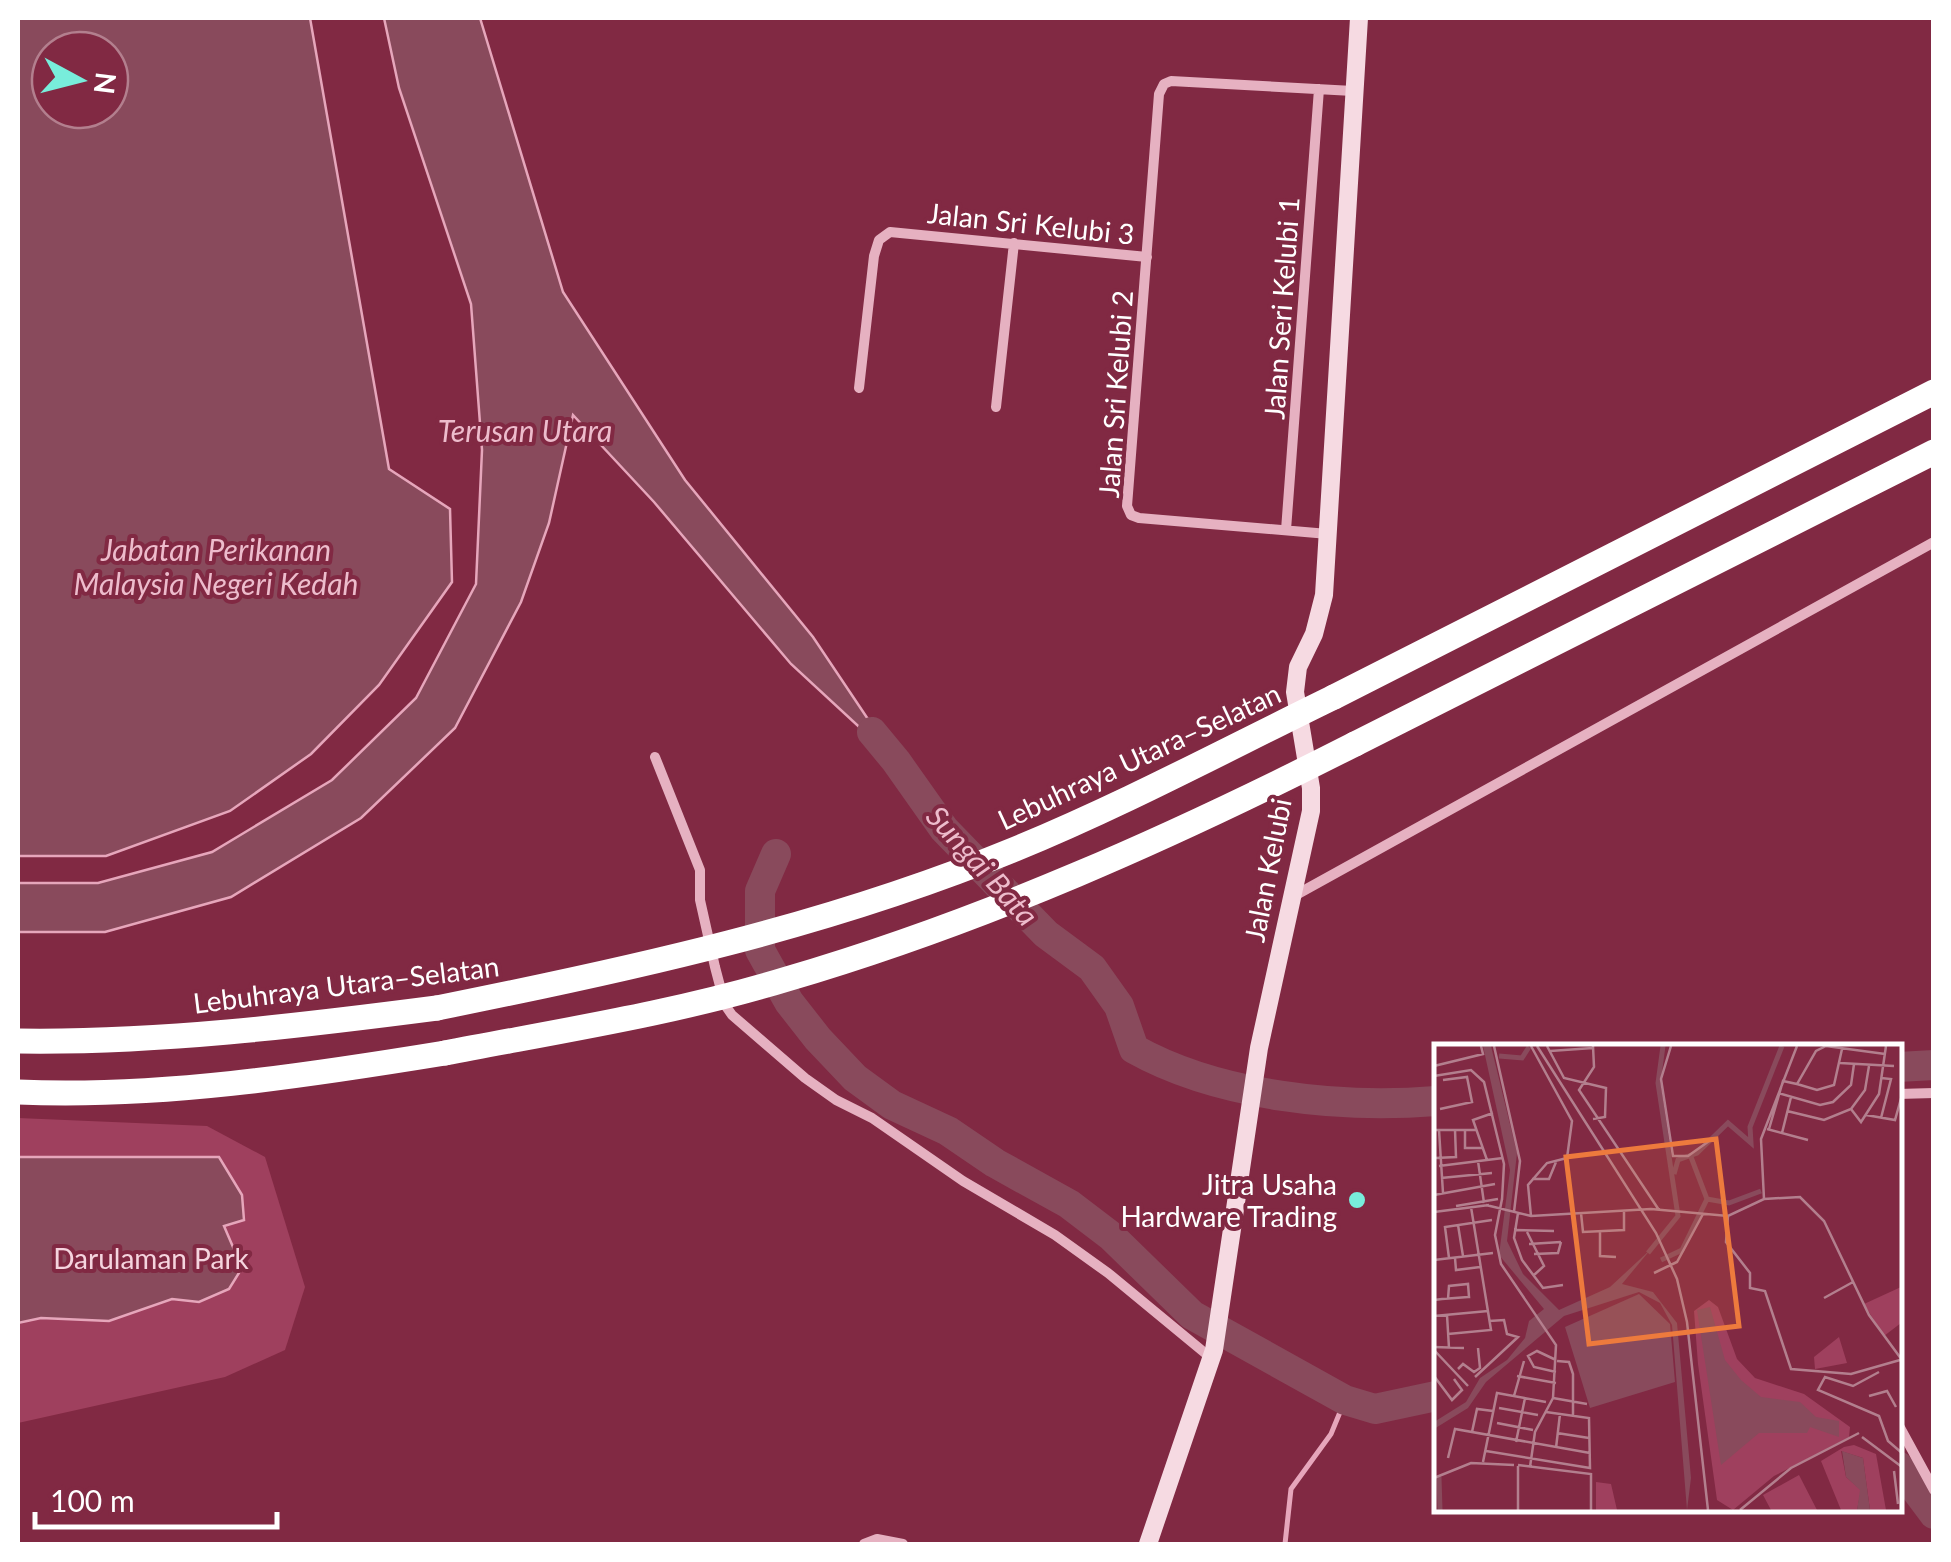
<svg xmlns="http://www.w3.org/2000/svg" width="1951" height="1562" font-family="Lato,sans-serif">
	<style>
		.green { fill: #9f405e }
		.water { fill: #894a5c; stroke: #e6a6bb; stroke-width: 2.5; fill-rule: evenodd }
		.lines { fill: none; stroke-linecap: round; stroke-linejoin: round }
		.stream { stroke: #e6a6bb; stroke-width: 5 }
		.river { stroke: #894a5c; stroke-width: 30 }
		.street { stroke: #e6b1c1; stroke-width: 10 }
		.secondary { stroke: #f6dae2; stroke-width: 18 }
		.highway { stroke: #fff; stroke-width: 25 }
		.highway-bridge { stroke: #fff; stroke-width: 25 }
		.poi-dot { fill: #78eddb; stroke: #812943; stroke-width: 4 }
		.labels { text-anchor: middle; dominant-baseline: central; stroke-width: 8; stroke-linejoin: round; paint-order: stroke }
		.street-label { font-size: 28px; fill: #fff; stroke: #812943 }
		.poi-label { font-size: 28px; fill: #fff; stroke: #812943; text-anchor: end }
		.park-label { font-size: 28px; fill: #f5d4de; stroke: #812943 }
		.water-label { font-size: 30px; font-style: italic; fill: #edbccc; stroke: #812943 }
		.inset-river { fill: none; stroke: #894a5c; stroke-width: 5 }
		.inset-road { fill: none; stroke: #b37f8e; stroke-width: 2.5 }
		.view { fill: #ed7a3d; fill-opacity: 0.15; stroke: #ed7a3d; stroke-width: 5 }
		.inset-edge { fill: none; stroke: #fff; stroke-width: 5 }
	</style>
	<rect width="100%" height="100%" fill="#812943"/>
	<!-- green -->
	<path class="green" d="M18,1118l189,8 58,31 40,130 -20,63 -60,27 -207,46z"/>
	<!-- water -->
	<path class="water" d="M18,18h292l79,451 61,40 2,73 -73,103 -68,69 -81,57 -124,45h-88zM50,50h60v60h-60z
		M384,18h96l83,274 122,188 128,157 83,124 -105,-97 -137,-162 -81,-87 -24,108 -28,79 -66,126 -94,90 -130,79 -126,35h-87v-49h80l114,-31 120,-72 84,-82 60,-114 6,-134 -11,-146 -72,-216z
		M18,1157h201l23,38 2,25 -20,6 18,42 -13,21 -30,13 -27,-3 -63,22 -68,-3 -23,5z"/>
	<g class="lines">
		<!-- stream -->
		<path class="stream" d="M1285,1544l6,-55 40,-55 14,-34"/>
		<!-- river -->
		<path class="river" d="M872,732l24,29 48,68 102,105 46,34 27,38 15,43c84,47 206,60 302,52
			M776,854l-16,37v59l29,52 29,37 37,39 37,27 56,26 47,32 74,41 42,32 81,79 153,85 30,9 61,-13
			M1898,1067l36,-2
			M1898,1466l36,48"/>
		<!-- street -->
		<path class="street" d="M859,388l15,-132 5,-16 11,-8 257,25
			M996,407l18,-164
			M1286,530l33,-441
			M1328,534l-189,-16 -8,-3 -4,-9 32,-412 5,-10 7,-3 182,10
			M655,757l45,113v30l15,67 10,38 7,10 73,63 31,22 36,18 91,63 92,54 53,38 103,85
			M1294,896l640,-354
			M1898,1094l36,-1
			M1898,1424l36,66
			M864,1544l13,-5 26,5"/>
		<!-- secondary -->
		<path class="secondary" d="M1148,1544l66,-194 45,-302 52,-237v-23l-16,-96 3,-25 16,-33 10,-39 35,-577"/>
		<!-- highway -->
		<path class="highway" d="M1334,697l600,-305
			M1355,744l579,-292
			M18,1041c140,2 280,-15 419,-33
			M18,1092c142,6 286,-16 427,-39"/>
		<!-- highway-bridge -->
		<path class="highway-bridge" d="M437,1008c195,-39 391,-82 576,-158 110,-45 214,-101 321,-153
			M445,1053c114,-22 231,-40 342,-74 198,-58 385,-142 568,-235"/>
	</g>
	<!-- markers -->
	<circle class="poi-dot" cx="1357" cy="1200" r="10"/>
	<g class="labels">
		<!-- street labels -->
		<g class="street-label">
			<text transform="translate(1031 223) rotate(6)">Jalan Sri Kelubi 3</text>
			<text transform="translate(1281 308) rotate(-86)">Jalan Seri Kelubi 1</text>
			<text transform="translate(1115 394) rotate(-86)">Jalan Sri Kelubi 2</text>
			<text transform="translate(1139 756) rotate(-25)">Lebuhraya Utara–Selatan</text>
			<text transform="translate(1267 870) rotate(-79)">Jalan Kelubi</text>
			<text transform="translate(346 984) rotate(-7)">Lebuhraya Utara–Selatan</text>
		</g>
		<!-- poi labels -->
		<g class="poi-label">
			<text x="1337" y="1184">Jitra Usaha<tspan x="1337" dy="32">Hardware Trading</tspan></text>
		</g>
		<!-- park labels -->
		<g class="park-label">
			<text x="151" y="1258">Darulaman Park</text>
		</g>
		<!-- water labels -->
		<g class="water-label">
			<text x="525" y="430">Terusan Utara</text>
			<text x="216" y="549">Jabatan Perikanan<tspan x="216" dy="34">Malaysia Negeri Kedah</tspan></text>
			<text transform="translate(983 865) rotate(48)">Sungai Bata</text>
		</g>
	</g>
	<!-- overview -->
	<g transform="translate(1434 1044)">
		<rect width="468" height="468" fill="#812943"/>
		<path d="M467,243v36l-17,13 -20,-32zM275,256l9,7 19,52 18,19 49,16 46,33 -1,10 -75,39 -41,34 -16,-10 -19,-136 -4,-53zM405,293l8,26 -32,6 -1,-12zM420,401l22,9 10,56h-16l-7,-52 -22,-7 5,26 15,13 -4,20h-16l-20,-49 23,-14zM365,431l18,35h-46l-8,-15zM162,438l15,2 6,26h-21z" fill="#9f405e"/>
		<path d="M49,2h8l26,107 -10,88 16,33 36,36 51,-23 41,-38 -29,35 31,8 24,31 14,155 -4,32 -15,-185 -12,-22 -21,-11 -75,24 -78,66 -18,26 -34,21v-7l32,-20 14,-24 27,-18 18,-22 4,-17 15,-12 -45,-54 11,-85zM205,250l31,30 5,58 -85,26 -25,-81zM276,263l15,53 16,20 20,17 39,5 16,15 23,4v16l-29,-10 -3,6h-48l-38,32 -24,-155zM408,407l21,7 7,52h-13l3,-20 -14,-13z" fill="#894a5c"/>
		<path class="inset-river" d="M65,12l23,2 7,-11M240,130l4,-14 19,-7 31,-30 23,20 -1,-16 32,-81M273,155l22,4 32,-12M214,209l30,-37 -20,-133 5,-37M227,216l21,-10 25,-51 -16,-42M5,433l1,33"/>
		<path class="inset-road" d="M60,2l26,115 -6,51M97,2l41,75 -5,37 -20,5 -19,22 3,31M103,2l119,187 21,46 10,43 21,188M113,2l17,32 42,10 -1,29 -12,2M159,2l1,21 -15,23 80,120M237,2l-10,33 12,77h15l24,-17M116,7l43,-3M406,19l54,3M0,22l49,-12 -2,-8M0,32l37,-6 13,12 20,82 -2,36M447,34l10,1 -10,39M363,40l20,6 17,-5 8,-36M344,49l42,12 13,-3 18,-17 3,-21M6,65l32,-7 -5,-25 -24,3M417,65l10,13 18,-28 7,-48M353,67l37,9 27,-11 14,-19 4,-24M432,71l29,5 7,-25M333,85l41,11M335,85l14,-48 14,3 19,-33 10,-5 59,8M0,86h42M5,86l4,63M31,86v18h18M348,89l9,-36M1,114l21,-1 -1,-27M53,116l-14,-40 20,-7M44,117l6,42M5,122l64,-8M7,134l51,-5M98,135h17l7,-17M0,151l61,-11M68,155l-7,36 6,29 55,81 -3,53 -18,34 -5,35M330,155l-3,-60 36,-93M52,161l45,11 120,-7 77,7 36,-17 36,-2 24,24 45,94 33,45M22,162l42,-7M0,168l55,-7M84,169l-4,25 8,22 21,28 20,-3M147,169l2,19 41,-2v-20M294,172l-2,26 24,31v15l15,3 26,78 60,5 49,-14M24,181l5,31M80,186l40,1M166,187v25l16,1M93,188l17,34 -10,9M95,200l32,-2M100,210l24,-1 3,-11M15,214l-4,-31 47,-7M21,214l1,12 24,-3M0,216l59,-7M220,229l23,-11 26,-48M390,254l29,-16M0,256l8,-1 26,-2h1l-1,-13 -19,2 -1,13M13,271l2,33M0,272l54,-5M14,290l43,-4 -20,-123M0,303l30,1M0,306l34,36M123,317l12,1 4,12v42M24,325l5,-5 11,8 6,-4 -2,-20M122,328l-22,-5 -6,-11 9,-5 19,9M445,328l-26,14 -28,-9 -7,13 61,26 9,25 14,12M0,332l18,24 10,-10 -8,-11M83,332l39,7M41,333l43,-40 -11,-3 -3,-14 -15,1M80,352l10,-35M435,352l18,-5 9,16M119,354l34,6M65,364l39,7M63,379l36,7M38,388l5,-23 16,2M123,389l32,5M428,393l40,30M82,398l9,-44M122,404l4,-34M52,407l104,17 -1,-50 -43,-6M14,414l7,-29 135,24M49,418l14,-69 49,9M84,421l73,9v36M84,422v44M460,427l4,33M0,434l37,-15 43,2M306,466l51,-42 68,-35"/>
		<path class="view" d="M282,95l23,187 -150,18 -23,-187z"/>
		<rect width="468" height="468" class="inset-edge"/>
	</g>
	<!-- border -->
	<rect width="1951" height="1562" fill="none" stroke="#ffffff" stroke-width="40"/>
	<!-- north arrow -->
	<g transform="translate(80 80) rotate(97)"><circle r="48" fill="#812943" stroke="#b37f8e" stroke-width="2.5"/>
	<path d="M0-8L18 38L0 25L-18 38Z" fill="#78eddb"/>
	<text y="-15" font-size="28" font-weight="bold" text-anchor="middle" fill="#ffffff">N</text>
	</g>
	<!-- scale -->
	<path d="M35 1512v15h242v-15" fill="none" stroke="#ffffff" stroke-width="5"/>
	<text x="50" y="1512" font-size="30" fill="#ffffff" stroke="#812943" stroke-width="8" paint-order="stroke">100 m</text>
</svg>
